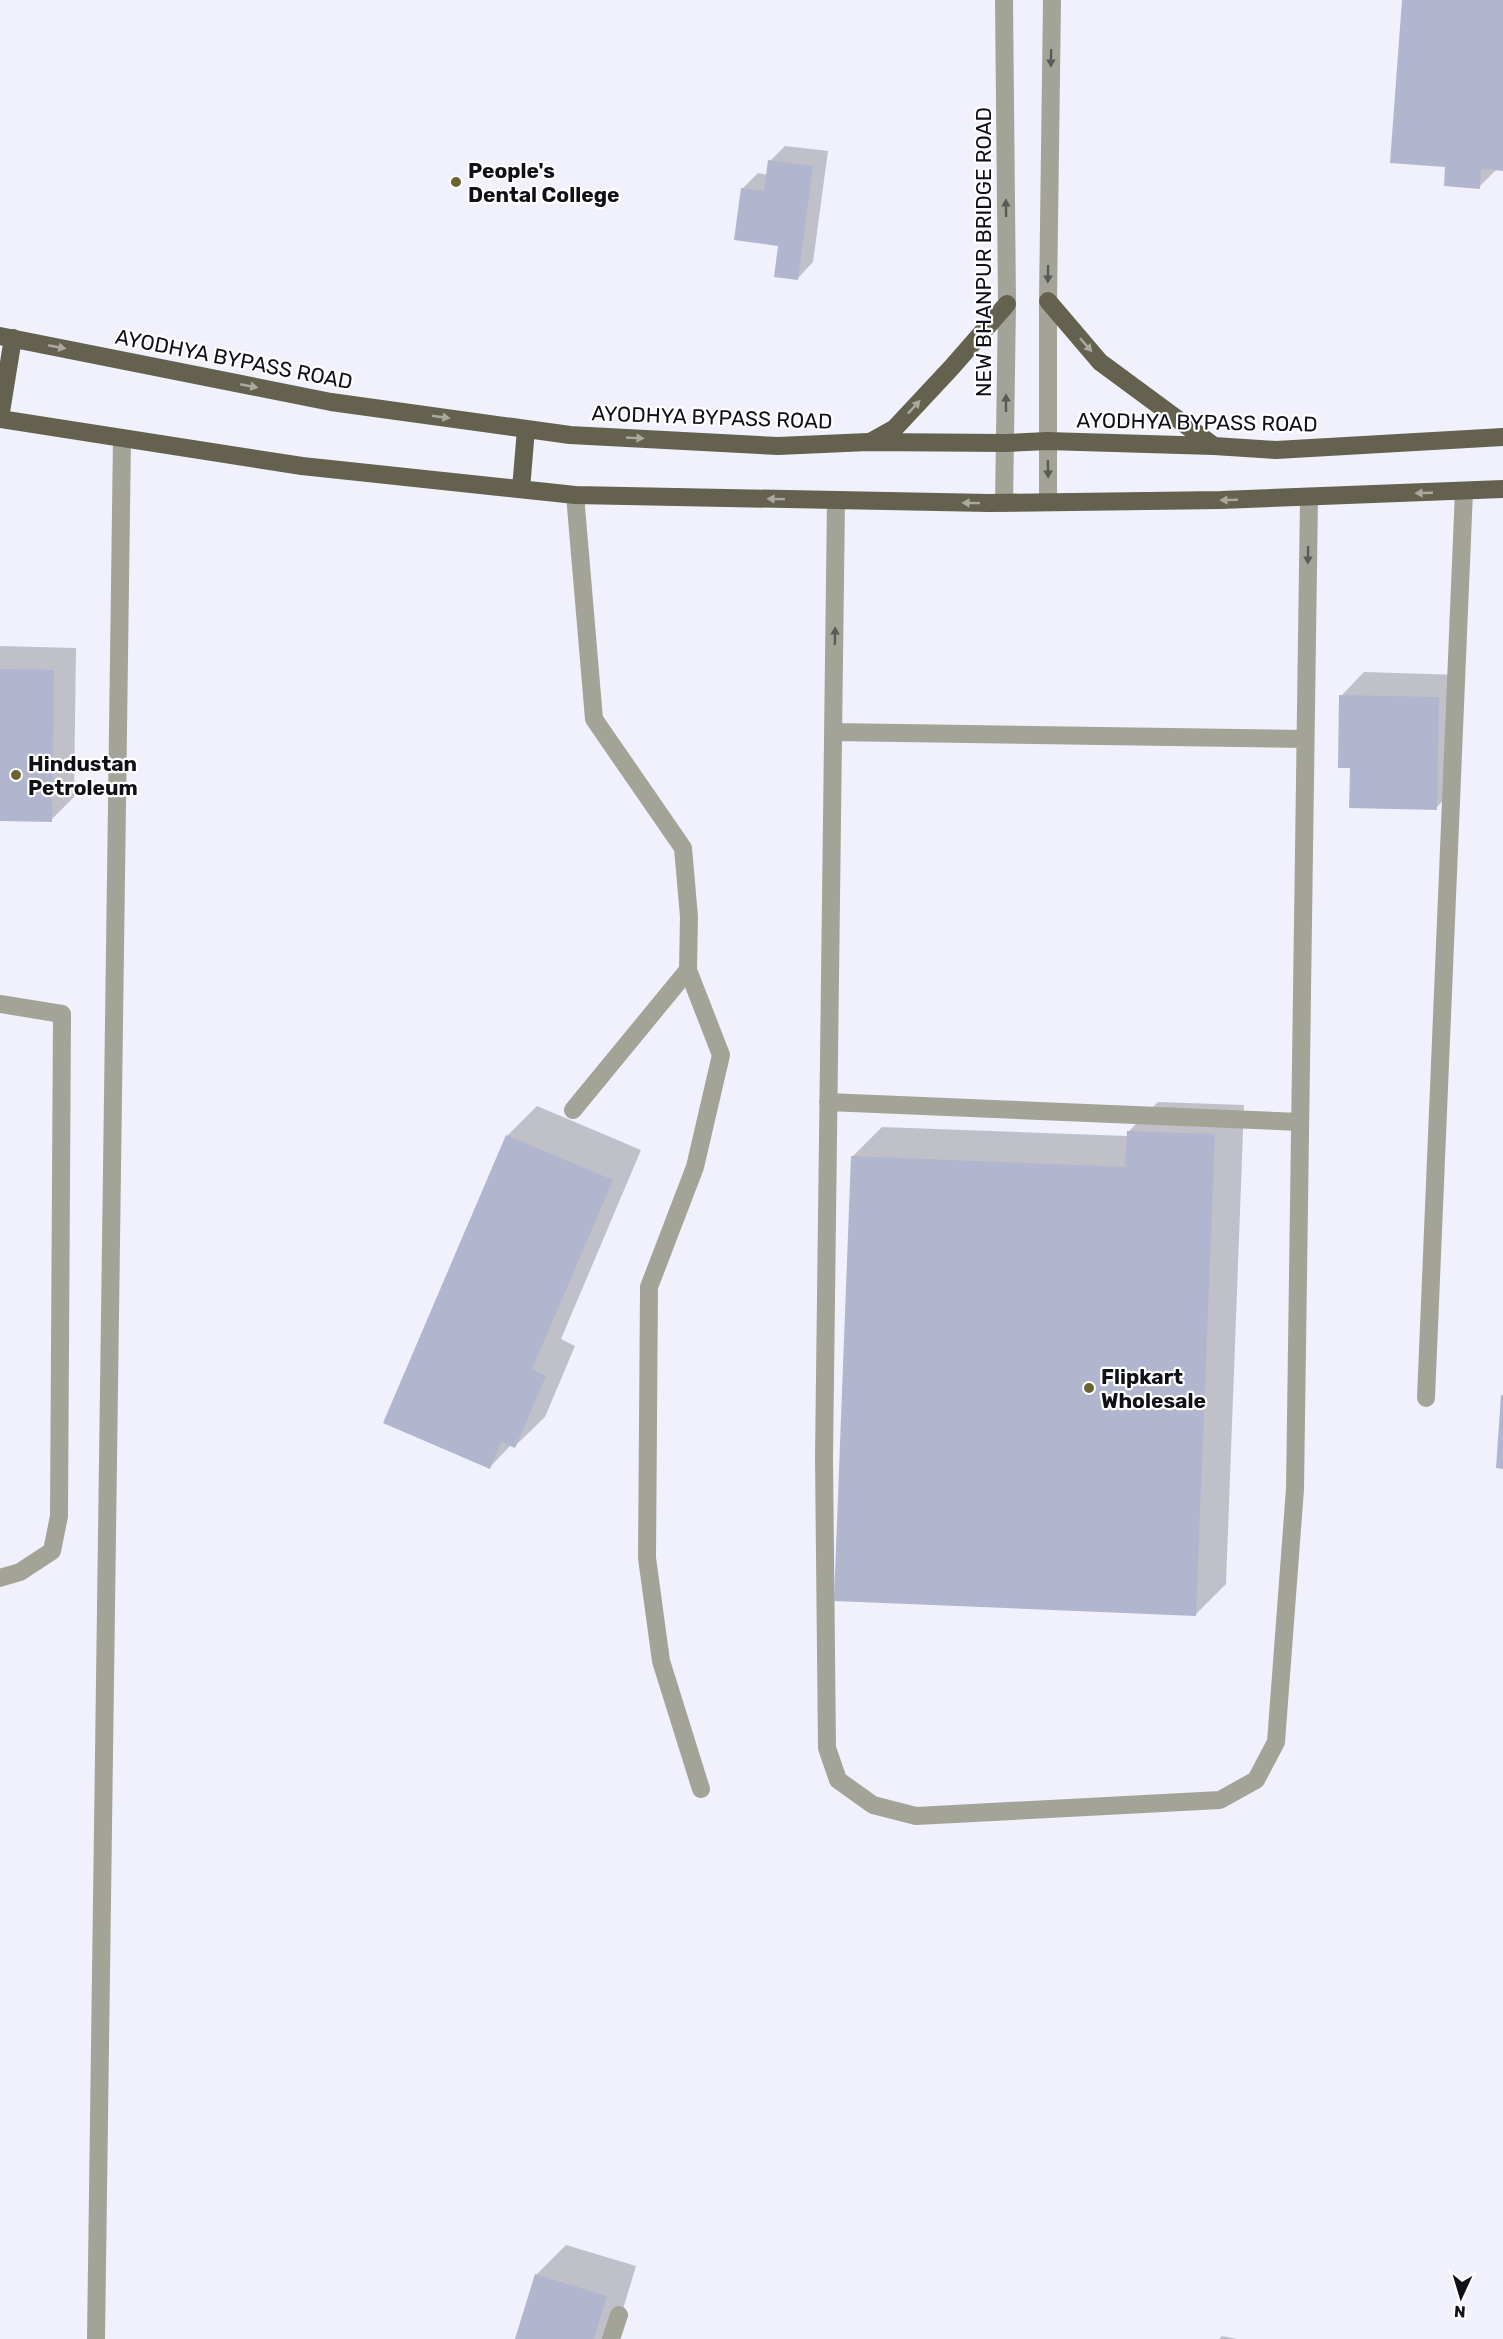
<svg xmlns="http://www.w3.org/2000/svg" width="1503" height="2339" font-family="Rubik,sans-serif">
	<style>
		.shadow { fill: #0003 }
		.building { fill: #b2b5ce }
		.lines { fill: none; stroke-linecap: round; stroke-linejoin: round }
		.minor { stroke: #a4a398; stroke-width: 18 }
		.major { stroke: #64624e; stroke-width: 18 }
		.oneway { fill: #5a5a58 }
		.oneway2 { fill: #aaa99e }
		.poi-dot { fill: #6a6430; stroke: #fff; stroke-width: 2 }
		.labels { text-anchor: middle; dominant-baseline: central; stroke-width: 4.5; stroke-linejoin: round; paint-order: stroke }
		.poi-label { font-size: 21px; font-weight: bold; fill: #101019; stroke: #fff; text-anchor: start }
		.street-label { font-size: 21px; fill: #101019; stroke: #fff }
	</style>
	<rect width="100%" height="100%" fill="#f0f1fc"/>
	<!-- shadow -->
	<path class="shadow" d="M1403,0h100v170l-6,-1 -18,18 -32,-21z
		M785,146l43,5 -15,111 -15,16 -19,-33 -37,-56 16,-16 10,2 2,-14z
		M0,646l76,2 -2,149 -23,23 -51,-1z
		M1364,672l97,3 -2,110 -23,23 -84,-41 -11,-71z
		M1158,1102l86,3 -18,479 -30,30 -344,-457 30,-30 246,9v-4z
		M537,1106l104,44 -80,189 14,7 -30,71 -30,29 -4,-1 -21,22 -105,-45 123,-287z
		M566,2245l70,21 -22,73h-97l19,-64z
		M1222,2336l15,3h-18z"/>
	<!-- building -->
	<path class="building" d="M1402,0h101v171l-22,-2 -1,20 -36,-3 1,-19 -55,-4z
		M768,160l45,6 -15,114 -24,-3 4,-31 -44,-6 7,-52 23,3z
		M0,669l54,1 -2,152 -52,-1z
		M1339,695l100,2 -2,113 -88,-2 1,-40h-12z
		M1127,1131l88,3 -19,482 -362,-15 17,-445 274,11z
		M506,1135l107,45 -81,189 14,7 -31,72 -14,-6 -11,27 -107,-46z
		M1501,1395h2v74l-7,-1z
		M535,2274l72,22 -13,43h-79z"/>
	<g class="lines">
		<!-- minor -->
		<path class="minor" d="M1004,0l3,304 -3,199
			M575,495l19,224 89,129 6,69 -1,53 33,85 -26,112 -46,120 -2,271 14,103 40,128
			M836,500l-12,958 3,290 11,32 35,25 43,11 304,-16 36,-20 20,-38 19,-253 14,-992
			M1048,501v-200l4,-301
			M833,732l472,7
			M0,1004l62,10 -3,502 -7,35 -32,21 -20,6
			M828,1102l472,20
			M573,1110l115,-140
			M1426,1398l38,-907
			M96,2339l26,-1901
			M611,2339l8,-24"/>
		<!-- major -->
		<path class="major" d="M1048,301l52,61 114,84
			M0,336l331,66 239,33 208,11 90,-4 138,1 41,-2 167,5 62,4 227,-13
			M0,418l13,-80
			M0,419l302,47 273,29 414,8 232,-3 282,-11
			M870,442l25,-14 57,-61 55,-63
			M521,489l5,-60"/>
	</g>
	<!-- one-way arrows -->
	<defs><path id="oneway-solid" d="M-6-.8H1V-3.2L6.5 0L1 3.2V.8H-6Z" transform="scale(1.5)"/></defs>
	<g class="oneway">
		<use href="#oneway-solid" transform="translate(1051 58) rotate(91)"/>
		<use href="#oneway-solid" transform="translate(1006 208) rotate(-91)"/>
		<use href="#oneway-solid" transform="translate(1048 274) rotate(91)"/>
		<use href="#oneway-solid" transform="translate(1006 403) rotate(-90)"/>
		<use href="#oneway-solid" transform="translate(1048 469) rotate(89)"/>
		<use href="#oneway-solid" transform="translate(1308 555) rotate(91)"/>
		<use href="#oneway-solid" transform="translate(835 636) rotate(-89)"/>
	</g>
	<g class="oneway2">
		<use href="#oneway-solid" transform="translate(1086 345) rotate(49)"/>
		<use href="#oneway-solid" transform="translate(57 347) rotate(11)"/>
		<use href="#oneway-solid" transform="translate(249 386) rotate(11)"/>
		<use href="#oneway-solid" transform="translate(914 407) rotate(-47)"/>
		<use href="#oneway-solid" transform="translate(441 417) rotate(8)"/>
		<use href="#oneway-solid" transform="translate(635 438) rotate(3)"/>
		<use href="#oneway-solid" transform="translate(1424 493) rotate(178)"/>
		<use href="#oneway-solid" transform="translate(776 499) rotate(-179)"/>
		<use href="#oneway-solid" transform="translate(1229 500) rotate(178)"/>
		<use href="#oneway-solid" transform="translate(971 503) rotate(-179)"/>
	</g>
	<!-- markers -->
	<g class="poi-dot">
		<circle cx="456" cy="182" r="6"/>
		<circle cx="16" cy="775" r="6"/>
		<circle cx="1089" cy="1388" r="6"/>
	</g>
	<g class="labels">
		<!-- poi labels -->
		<g class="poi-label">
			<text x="468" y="170">People's<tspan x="468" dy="24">Dental College</tspan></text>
			<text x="28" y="763">Hindustan<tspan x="28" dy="24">Petroleum</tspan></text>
			<text x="1101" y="1376">Flipkart<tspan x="1101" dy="24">Wholesale</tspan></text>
		</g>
		<!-- street labels -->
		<g class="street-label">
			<text transform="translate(983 252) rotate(-90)">NEW BHANPUR BRIDGE ROAD</text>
			<text transform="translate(234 359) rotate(11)">AYODHYA BYPASS ROAD</text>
			<text transform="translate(712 417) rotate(2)">AYODHYA BYPASS ROAD</text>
			<text transform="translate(1197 422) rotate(1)">AYODHYA BYPASS ROAD</text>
		</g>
	</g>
	<!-- north arrow -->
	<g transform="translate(1461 2297) rotate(184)" stroke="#ffffff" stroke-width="4.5" paint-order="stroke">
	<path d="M0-4.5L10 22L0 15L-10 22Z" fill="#101019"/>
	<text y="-9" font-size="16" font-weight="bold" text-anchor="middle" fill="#101019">N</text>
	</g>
</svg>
